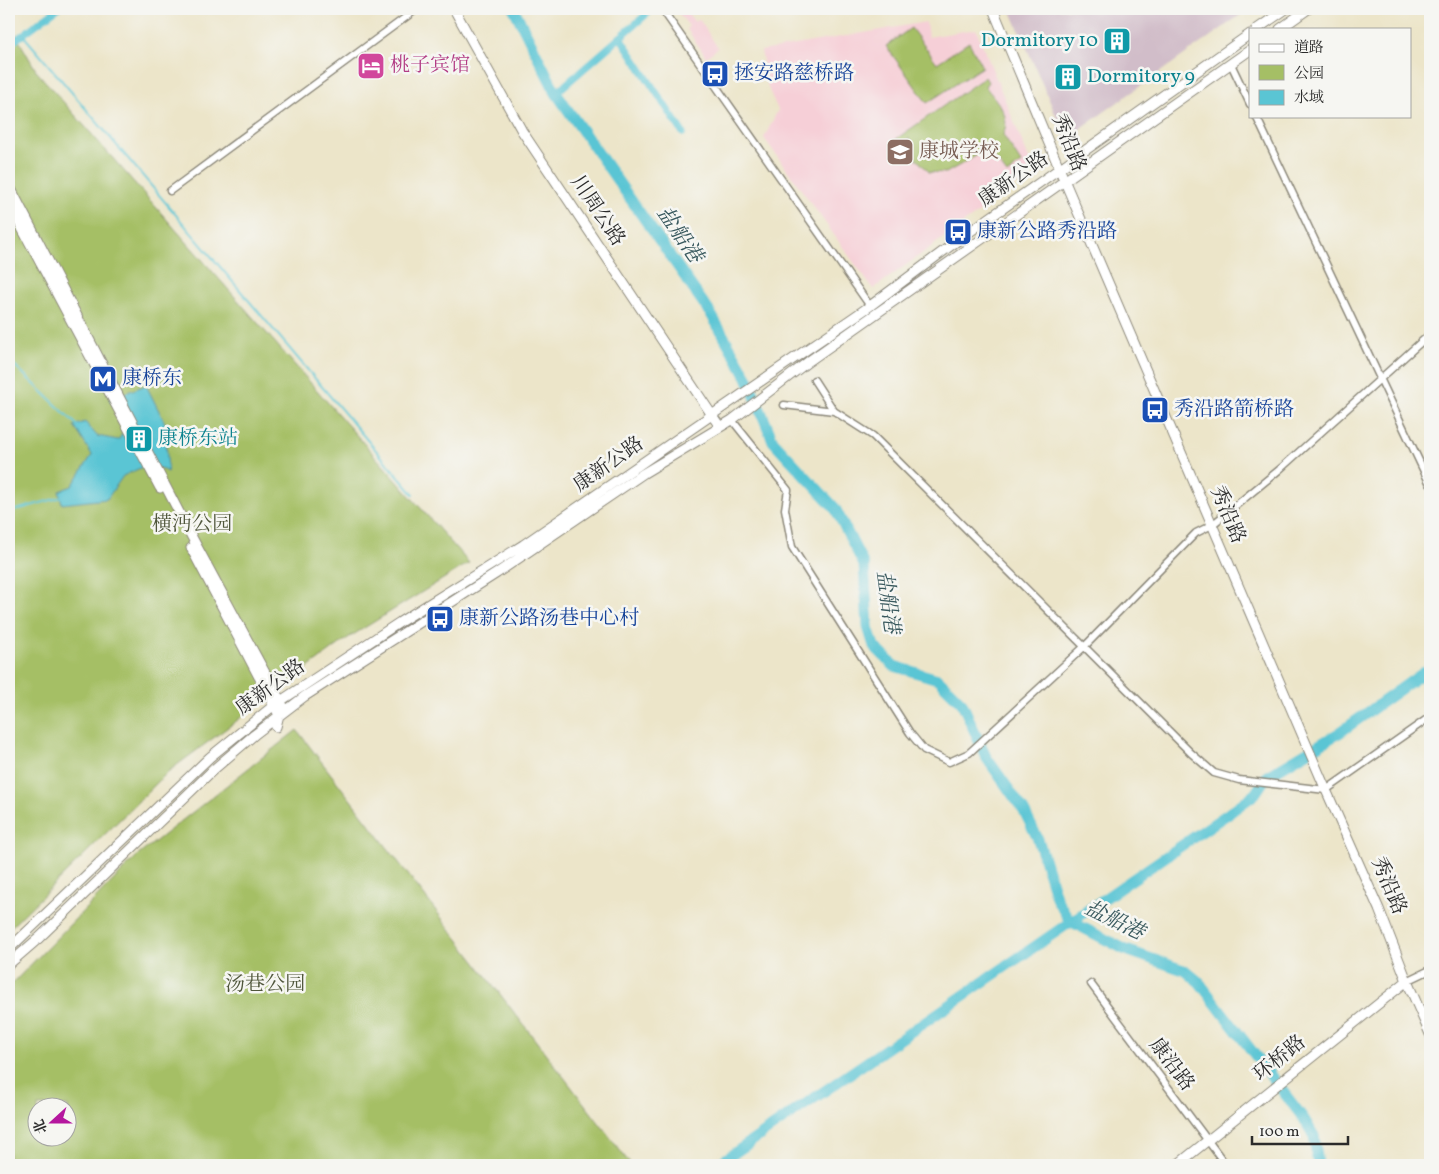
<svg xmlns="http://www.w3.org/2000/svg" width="1439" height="1174" font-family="Vollkorn,'Noto Serif SC',serif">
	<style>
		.built { fill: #f6cfd7 }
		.industrial { fill: #d1bdc9 }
		.green { fill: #a5bf65; stroke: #687548; fill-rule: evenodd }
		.water { fill: #5ac5d4; stroke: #427880 }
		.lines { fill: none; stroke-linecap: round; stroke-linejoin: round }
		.stream { stroke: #5ac5d4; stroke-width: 2 }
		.canal { stroke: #5ac5d4; stroke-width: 7 }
		.river { stroke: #5ac5d4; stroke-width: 11 }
		.street-casing { stroke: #8c887a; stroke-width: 9 }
		.secondary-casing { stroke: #8c887a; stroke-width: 11 }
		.street { stroke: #fff; stroke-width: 6 }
		.secondary { stroke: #fff; stroke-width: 9 }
		.labels { text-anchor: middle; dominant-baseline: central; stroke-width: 5; stroke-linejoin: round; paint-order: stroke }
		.culture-label { font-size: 20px; fill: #0d838f; stroke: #f6f6f2; text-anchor: start }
		.hotel-label { font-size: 20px; fill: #b23c85; stroke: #f6f6f2; text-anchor: start }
		.transit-label { font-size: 20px; fill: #164399; stroke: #f6f6f2; text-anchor: start }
		.street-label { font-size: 20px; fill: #2b2b2b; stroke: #f6f6f2 }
		.education-label { font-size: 20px; fill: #785e54; stroke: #f6f6f2; text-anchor: start }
		.park-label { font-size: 20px; fill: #50573c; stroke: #f6f6f2 }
		.water-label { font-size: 21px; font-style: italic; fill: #39595e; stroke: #f6f6f2 }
	</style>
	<rect width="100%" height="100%" fill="#f6f6f2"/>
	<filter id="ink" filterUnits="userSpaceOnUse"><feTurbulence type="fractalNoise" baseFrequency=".02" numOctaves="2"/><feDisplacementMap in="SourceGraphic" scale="10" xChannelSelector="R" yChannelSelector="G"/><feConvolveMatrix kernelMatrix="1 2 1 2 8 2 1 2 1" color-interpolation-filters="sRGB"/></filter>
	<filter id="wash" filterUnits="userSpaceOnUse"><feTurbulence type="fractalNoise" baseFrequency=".0096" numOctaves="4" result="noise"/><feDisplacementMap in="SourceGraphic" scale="20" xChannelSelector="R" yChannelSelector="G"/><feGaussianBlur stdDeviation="1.12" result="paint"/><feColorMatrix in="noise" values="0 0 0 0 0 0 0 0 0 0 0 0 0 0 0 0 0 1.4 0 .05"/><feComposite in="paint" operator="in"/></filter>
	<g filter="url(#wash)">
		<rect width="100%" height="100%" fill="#ece5c9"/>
		<!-- built -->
		<path class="built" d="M675,9h9l11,13 4,-3 19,29 -12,9 -19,-28 2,-3z
			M926,22l2,15 48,-8 56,137 -13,17 -146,106 -109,-151 14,-28 -10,-22 -7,-37z"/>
		<!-- industrial -->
		<path class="industrial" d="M1010,9h239l-183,130z"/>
		<!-- green -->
		<path class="green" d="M9,23l28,49 432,491 -121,75 -179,133 -160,158z
			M911,28l26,35 32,-21 13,25 -55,36 -41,-57z
			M985,77l3,5 -3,4c12,16 27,29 18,49l18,28 -14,11 -19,-25 -42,24 -17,-1 -17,-18 -3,-16 -10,6 -3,-5z
			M297,730l309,402 25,33h-622v-178l128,-131zM68,1106v30h-30v-30z"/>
		<!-- water -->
		<path class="water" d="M146,385l19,38 3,49 -19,-8 -26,12 -16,23 -45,5 -3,-13 13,-5 20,-31 -18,-29 11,-4 12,14 21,4 10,-14 -19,-27z"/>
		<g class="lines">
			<!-- stream -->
			<path class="stream" d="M23,35l391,460
				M9,360l68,65
				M9,512l53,-15"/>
			<!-- canal -->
			<path class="canal" d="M620,37l63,96
				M9,45l48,-36
				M556,93l92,-80"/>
			<!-- river -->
			<path class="river" d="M514,9l42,84 155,221 36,63 26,64 62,67 29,57 4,62 6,19 20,20 44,13 24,24 24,54 38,54 14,28 19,61 13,21 56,29 60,21 13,11 105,137 10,17 4,29
				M717,1165l512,-352 26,-19 12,-18 72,-43 91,-65"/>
		</g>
	</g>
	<g filter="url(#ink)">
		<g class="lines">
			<defs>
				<path id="street" d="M662,9l208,297
					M1231,64l19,40
					M1256,116l174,368
					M170,191l247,-182
					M814,380l20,31
					M784,405l50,6 39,25 318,317 23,20 25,7 87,10 104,-73
					M732,420l56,70 -3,19 7,38 118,186 14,17 25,12 20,-9 116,-107 111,-113 16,-8 67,-55 151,-136
					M1407,981l23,-11
					M1091,984l135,181"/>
				<path id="secondary" d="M454,9l68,122 198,296
					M993,9l72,173 261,608 53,119 28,72 23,53
					M1257,29l29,-20
					M1280,29l28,-20
					M9,185l185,356 89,165
					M9,204l151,284
					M191,548l88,167 -3,12
					M9,949l201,-192 63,-51 127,-84 123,-77 347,-239 91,-68 289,-204
					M9,964l30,-26 174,-168 41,-35 51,-39 192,-123 147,-100 88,-53 77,-59 441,-311
					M1177,1165l230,-184"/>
			</defs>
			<!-- street casing -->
			<use href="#street" class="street-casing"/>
			<!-- secondary casing -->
			<use href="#secondary" class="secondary-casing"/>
			<!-- street -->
			<use href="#street" class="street"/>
			<!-- secondary -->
			<use href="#secondary" class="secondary"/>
		</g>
	</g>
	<!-- icons -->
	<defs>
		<symbol id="building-square" viewBox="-11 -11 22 22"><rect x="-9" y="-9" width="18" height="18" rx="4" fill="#0f9aa8" stroke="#f6f6f2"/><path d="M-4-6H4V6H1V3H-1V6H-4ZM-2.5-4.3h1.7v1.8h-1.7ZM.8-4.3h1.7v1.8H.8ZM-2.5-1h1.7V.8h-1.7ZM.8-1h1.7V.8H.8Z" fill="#fff"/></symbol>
		<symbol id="hotel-square" viewBox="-11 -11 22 22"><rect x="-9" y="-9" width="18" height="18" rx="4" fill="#d1479c" stroke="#f6f6f2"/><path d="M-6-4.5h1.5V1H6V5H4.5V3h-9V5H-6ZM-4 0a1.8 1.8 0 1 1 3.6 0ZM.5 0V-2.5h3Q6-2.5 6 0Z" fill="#fff"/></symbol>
		<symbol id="bus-square" viewBox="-11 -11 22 22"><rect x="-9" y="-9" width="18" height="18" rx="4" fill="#1a4fb4" stroke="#f6f6f2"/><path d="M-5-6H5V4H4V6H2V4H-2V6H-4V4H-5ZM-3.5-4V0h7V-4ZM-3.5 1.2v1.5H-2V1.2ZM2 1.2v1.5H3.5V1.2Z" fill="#fff"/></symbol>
		<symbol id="school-square" viewBox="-11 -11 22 22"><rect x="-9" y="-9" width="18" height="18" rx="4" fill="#8d6e63" stroke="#f6f6f2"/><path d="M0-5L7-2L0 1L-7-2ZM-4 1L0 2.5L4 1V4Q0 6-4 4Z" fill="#fff"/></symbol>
		<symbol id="metro-square" viewBox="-11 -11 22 22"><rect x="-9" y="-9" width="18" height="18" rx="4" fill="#1a4fb4" stroke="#f6f6f2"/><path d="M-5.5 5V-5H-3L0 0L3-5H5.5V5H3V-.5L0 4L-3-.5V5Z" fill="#fff"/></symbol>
	</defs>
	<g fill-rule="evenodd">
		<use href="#building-square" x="1101" y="25" width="32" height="32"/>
		<use href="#hotel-square" x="355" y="50" width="32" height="32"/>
		<use href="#bus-square" x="699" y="58" width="32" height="32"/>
		<use href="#building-square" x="1052" y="61" width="32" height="32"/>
		<use href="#school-square" x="884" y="136" width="32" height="32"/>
		<use href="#bus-square" x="942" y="216" width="32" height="32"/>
		<use href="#metro-square" x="87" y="363" width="32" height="32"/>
		<use href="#bus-square" x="1139" y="394" width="32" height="32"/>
		<use href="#building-square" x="123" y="423" width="32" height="32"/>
		<use href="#bus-square" x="424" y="603" width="32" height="32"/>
	</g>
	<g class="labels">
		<!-- culture labels -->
		<g class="culture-label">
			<text x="1098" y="41" text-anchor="end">Dormitory 10</text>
			<text x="1087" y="77">Dormitory 9</text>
			<text x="158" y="439">康桥东站</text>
		</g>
		<!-- hotel labels -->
		<g class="hotel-label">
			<text x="390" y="66">桃子宾馆</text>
		</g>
		<!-- transit labels -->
		<g class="transit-label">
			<text x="734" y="74">拯安路慈桥路</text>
			<text x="977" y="232">康新公路秀沿路</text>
			<text x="122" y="379">康桥东</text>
			<text x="1174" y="410">秀沿路箭桥路</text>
			<text x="459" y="619">康新公路汤巷中心村</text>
		</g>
		<!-- street labels -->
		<g class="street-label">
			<text transform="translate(1068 143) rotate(68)">秀沿路</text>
			<text transform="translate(1014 180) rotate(-35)">康新公路</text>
			<text transform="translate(597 211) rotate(56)">川周公路</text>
			<text transform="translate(609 465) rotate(-35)">康新公路</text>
			<text transform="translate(1227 515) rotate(67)">秀沿路</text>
			<text transform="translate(271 688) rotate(-36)">康新公路</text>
			<text transform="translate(1388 886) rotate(67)">秀沿路</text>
			<text transform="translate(1280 1059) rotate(-39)">环桥路</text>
			<text transform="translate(1171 1065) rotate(53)">康沿路</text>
		</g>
		<!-- education labels -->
		<g class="education-label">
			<text x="919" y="152">康城学校</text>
		</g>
		<!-- park labels -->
		<g class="park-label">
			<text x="192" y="525">横沔公园</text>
			<text x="265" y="985">汤巷公园</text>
		</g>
		<!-- water labels -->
		<g class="water-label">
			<text transform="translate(679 235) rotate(55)">盐船港</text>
			<text transform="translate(887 602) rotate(82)">盐船港</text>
			<text transform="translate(1114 921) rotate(26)">盐船港</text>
		</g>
	</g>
	<!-- margin -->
	<rect width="1439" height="1174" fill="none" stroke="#f6f6f2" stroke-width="30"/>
	<!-- legend -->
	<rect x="1249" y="28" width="162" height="90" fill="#f6f6f2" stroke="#a5a5a2"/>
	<rect x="1259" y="44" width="25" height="8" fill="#ffffff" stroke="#a5a5a2"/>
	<text x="1294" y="52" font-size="15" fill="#2b2b2b">道路</text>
	<rect x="1259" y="65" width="25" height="15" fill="#a5bf65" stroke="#a5a5a2"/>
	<text x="1294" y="78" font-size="15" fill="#2b2b2b">公园</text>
	<rect x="1259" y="90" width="25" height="15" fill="#5ac5d4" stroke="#a5a5a2"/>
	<text x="1294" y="102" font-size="15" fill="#2b2b2b">水域</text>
	<!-- north arrow -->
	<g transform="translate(52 1122) rotate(249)"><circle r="24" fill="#f6f6f2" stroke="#a5a5a2"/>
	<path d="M0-4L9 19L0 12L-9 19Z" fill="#b5179e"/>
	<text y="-8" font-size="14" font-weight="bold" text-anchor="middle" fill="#2b2b2b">北</text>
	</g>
	<!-- scale -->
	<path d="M1252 1136v8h96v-8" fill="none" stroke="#2b2b2b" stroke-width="2.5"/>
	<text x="1259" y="1136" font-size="15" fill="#2b2b2b" stroke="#f6f6f2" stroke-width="4" paint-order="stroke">100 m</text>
</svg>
